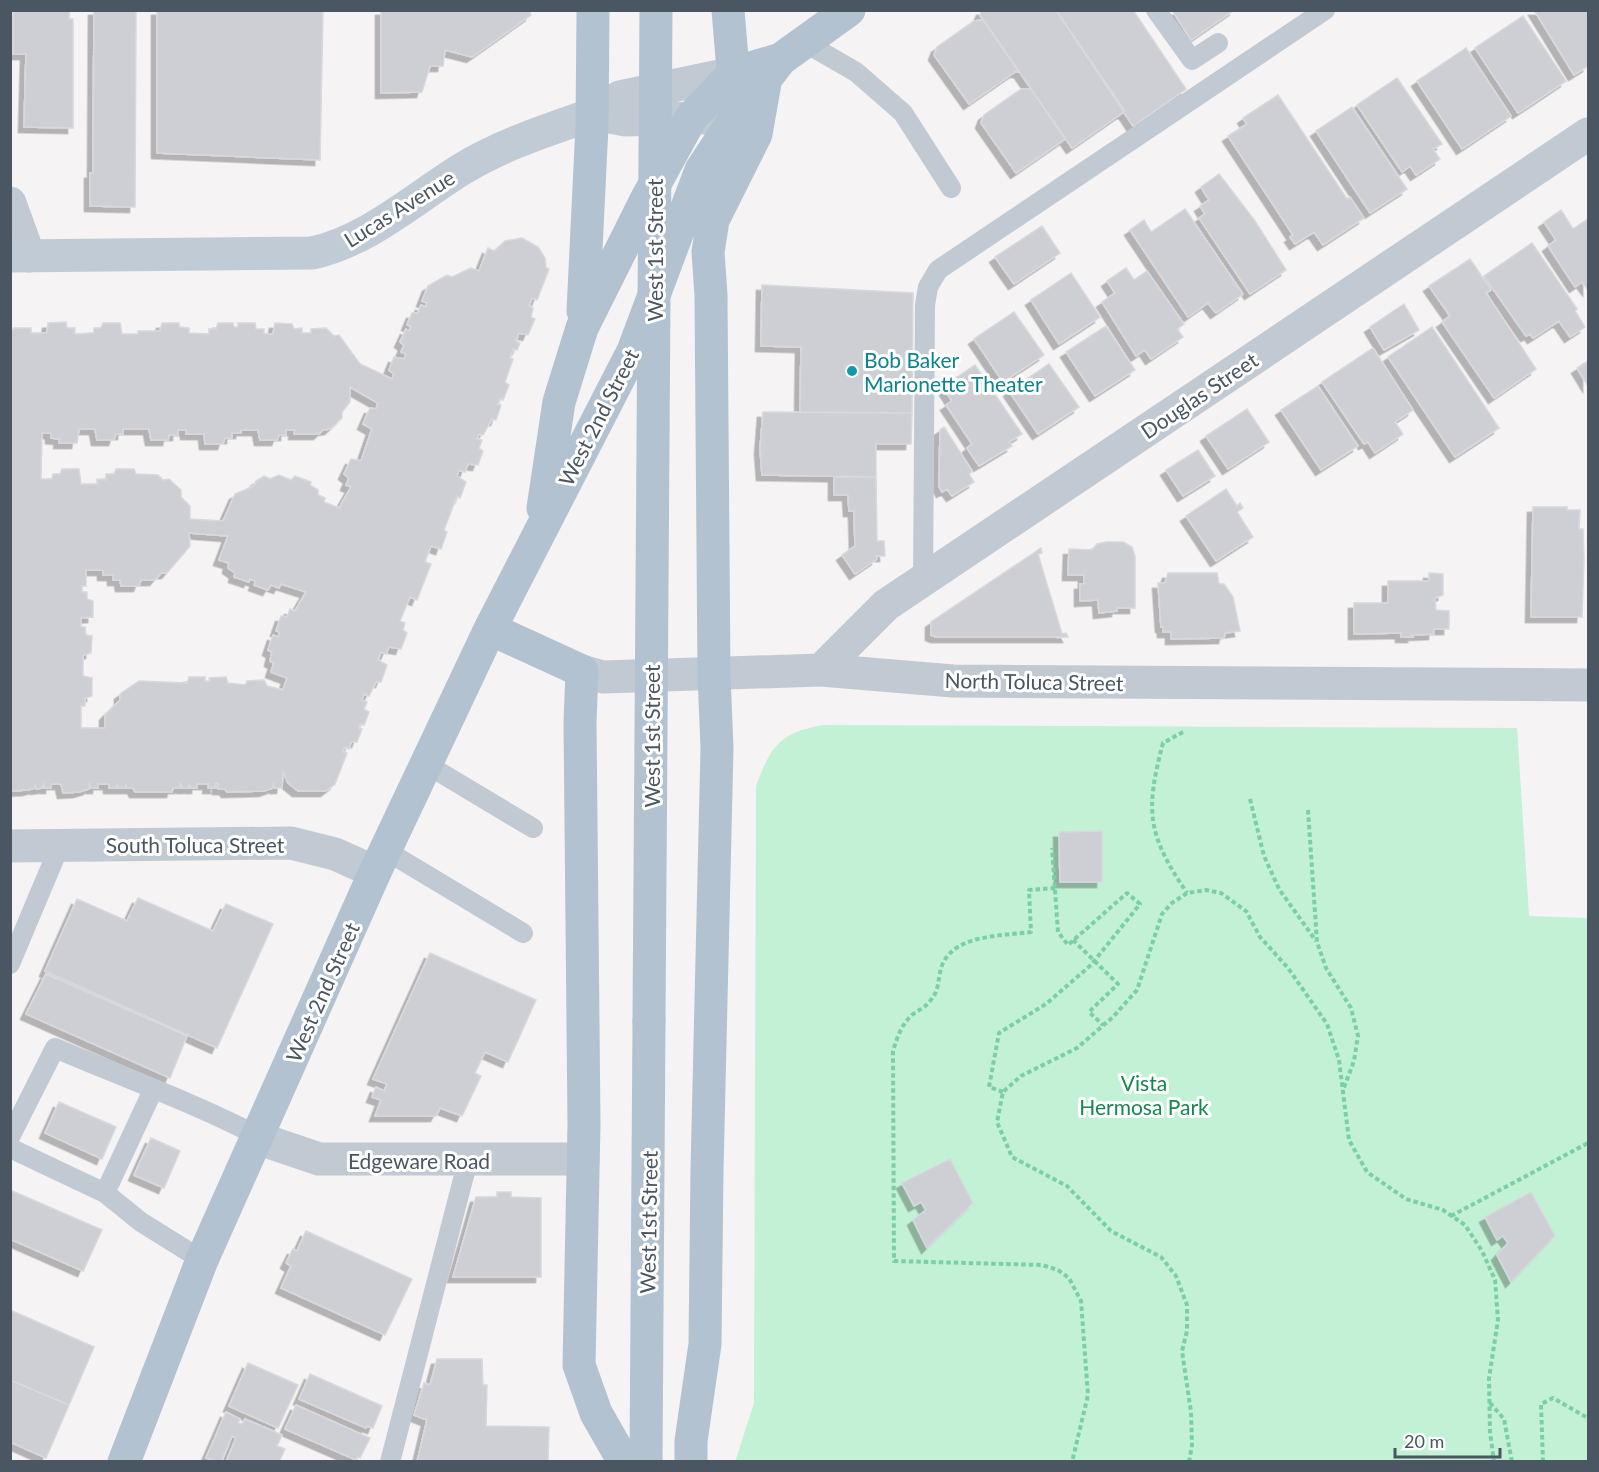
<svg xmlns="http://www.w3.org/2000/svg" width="1599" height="1472" font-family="Lato,sans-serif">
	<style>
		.green { fill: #c3f1d5 }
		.building { fill: #cdcfd5; stroke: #d7d9de; stroke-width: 1.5; fill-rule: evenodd; filter: url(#shadow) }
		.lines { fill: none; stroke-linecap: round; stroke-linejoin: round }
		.path { stroke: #7ad0a6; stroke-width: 4; stroke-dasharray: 4.5 3; stroke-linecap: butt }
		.lane { stroke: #c1cad2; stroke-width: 20 }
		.street { stroke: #c1cad2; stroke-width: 33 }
		.secondary { stroke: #c1cbd6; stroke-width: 33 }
		.primary { stroke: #b3c2d1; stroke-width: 33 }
		.primary-bridge { stroke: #b3c2d1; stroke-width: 33 }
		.culture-dot { fill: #0f9aa8; stroke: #fff; stroke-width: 2 }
		.labels { text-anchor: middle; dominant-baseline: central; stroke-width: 6; stroke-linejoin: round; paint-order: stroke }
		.street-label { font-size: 21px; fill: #4a5661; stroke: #fff }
		.culture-label { font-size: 21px; fill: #0d838f; stroke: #fff; text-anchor: start }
		.park-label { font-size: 21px; fill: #17864f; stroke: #fff }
	</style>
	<defs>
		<filter id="shadow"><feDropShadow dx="-5.5" dy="5.5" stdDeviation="0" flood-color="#0004"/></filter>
	</defs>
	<rect width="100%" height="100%" fill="#f5f3f3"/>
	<!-- green -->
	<path class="green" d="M824,725l693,3 12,188 59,2v543l-853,1 19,-59 2,-617c15,-40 24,-54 68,-61z"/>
	<!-- building -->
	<path class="building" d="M38,10h32l-1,9h4v109l-49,-1 2,-73h-13v-42z
		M94,10h42l-1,197 -45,-1v-33h3z
		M157,10h166l-3,150 -163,-7z
		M381,10h148l2,5 -59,42 -27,-7 -2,16h-13l-8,26 -41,1z
		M1056,10l69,101 -53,37 -92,-133 2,-5z
		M1056,10h77l53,79 -53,37z
		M1172,10h62l-43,30z
		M1534,10h54v56l-14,9z
		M980,15l39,57h-4l-46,32 -35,-49 3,-8 37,-26 9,-1z
		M1523,16l43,65 -48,32 -43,-65z
		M1466,48l45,68 -49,33 -45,-68z
		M1397,78l45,66 -9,5 7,10 -24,16 -6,-9 -8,6 -45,-67z
		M1021,89h10l34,50 -49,34 -35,-50 3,-8z
		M1278,95l69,104 3,-2 14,21 -41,27 -9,-13 -19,12 -5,-7 3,-2 -65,-99 19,-12 -4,-6z
		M1352,107l55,82 -37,24 -54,-82z
		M1219,174l36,47 31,49 -36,24 -51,-76 6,-4 -5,-8 9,-6 -8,-13z
		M1185,209l58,85 -27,19 -8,-10 -20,14 -58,-87 14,-10 7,12z
		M1561,210l12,19 15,-10v71l-6,-8 -7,5 -27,-41 8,-6 -12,-18z
		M1042,226l18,27 -46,31 -19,-27z
		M522,238l16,9 7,11 1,10 3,1 -12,31 -5,-2 -3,8 4,2 -2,9 4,2 -7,16 -9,-2 -3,8 4,2 -3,7 -4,-1 -3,9 3,1 -8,23 4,3 -6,15 -3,-1 -2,5 3,1 -5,15 -4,-1 -9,16 -4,-1 -2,5 5,1 -3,8 4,3 -5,14 -10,-1 -3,8 -6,-2 -2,6 9,6 -6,16 -3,-2 -13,34 3,2 -6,17 -10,-3 -6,16 6,2 -14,36 -7,-3 -10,24 5,2 -2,7 4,3 -6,16 -12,-2 -3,7 -5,-2 -3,8 9,5 -6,17h-5l-7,14 -5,-2 -2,6 5,2 -3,7 5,3 -5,13 -4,-1 -1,4 3,1 -5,13h-6l-2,7 -5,-2 -1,5 4,1 -12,31 -9,7h-28l-10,-8 -5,-12 -1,17h-7l-2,-5v5l-9,3 -37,1 -2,-3h-7v-6l-3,1 1,4h-8l1,-4h-12v4h-6l-2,-4v4h-7l-2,-5v5h-7l-1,4h-37l-2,-4h-7v-4l-1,4h-8l1,-4 -2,4h-7v-4h-11v4h-7l-2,-5v6l-10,3 -16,1 -2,-9h-10v4h-6l-2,-5v5l-7,1 -1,-5v4l-7,2 -18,1v-458l4,-5h17v5h16l1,-10 18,-1 1,6h8v6l19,-1v-5h7l2,-5h17l2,11h16v-3h22l2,-8h17v4l10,1v5l20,1v-5h7l2,-6h15l1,4h4v-4h17l1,6h8v5h9l2,-11 17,1 2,5 8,-1v5h9v-4l15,-1 8,8 5,-1 21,29 32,15 2,-5 -5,-4 5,-13 10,2 2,-5 -5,-2 3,-7 -4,-3 6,-13 3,2 2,-5 -4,-1 5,-12h6l3,-8 5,2 1,-4 -5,-2 6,-15 19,-11 5,2 19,-9 8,3 9,-23 6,3 11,-10zM350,387l28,16 -2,6 -6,-1 -7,16 9,5 -11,32 -10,-2 -7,15 5,4 -3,7 5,2 -12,21 -15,-6 1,-4 -7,-3v-5l-8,-5 1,-3 -16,-6 -4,4 -12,-5 -9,4 -6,-3 -8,5 -2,5 -19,8 -12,27 -33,-2v-13l-9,-9v-7l-12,-11 -6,1 -5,-5 -22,-1 -2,-5h-18l-2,5h-8v6l-9,-1v5h-16l-2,-15h-17l-2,5h-7l-1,5h-11l1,-46h9v5l9,1 -1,4h18l2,-14h16l2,11h17l2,-6h7v-5h26l2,11h17l1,-5h9v-5h8v4h18l1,10h18l2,-6h7v-5h9v-3h17l2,10h17l2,-5h7v-5h9l-1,4h25l4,-4 7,-1 12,-11v-6l8,-10zM189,533l39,3 -9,24 10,3 -1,5 7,5 -1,4 15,5 1,-3 6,2 -2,4 14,5 3,-5 8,3 2,-4 25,8 -11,19 -5,-2 -3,8 -6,-1 -5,15 4,1 -2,5 -5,-2 -5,15 4,2 -2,9 4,2 -3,9 16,6 -4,12 -16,-4 -3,-6 -17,1 -2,4 -17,-2 -2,-6 -17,1 1,3h-5v-4h-16l-2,6 -48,-2 -19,13v6l-15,15v13h-24v-22h4v-8l7,-2v-18l-9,-2v-21l8,-2 1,-17 -6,-1 -1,-8h-4v-9l12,-1v-16l-6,-2v-7h-5v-6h4v-16h17v5h10v5h7l1,6h18l2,-6h14l6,-7h6l23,-27z
		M1532,243l45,66 -2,2 10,16 -15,10 -11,-16 -26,17 -3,-4 -4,2 -42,-60z
		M1470,259l21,31 -5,3 50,76 -42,29 -52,-76 8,-6 -21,-30z
		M1126,268l8,12 13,-9 37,53 -7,5 6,8 -32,22 -6,-9 -9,6 -34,-54 13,-9 -8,-12z
		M1071,273l29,44 -41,27 -28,-44z
		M762,285l151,8 -1,120 -112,-1 1,-65 -40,-1z
		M1404,304l15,26 -35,20 -14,-23z
		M1014,312l30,43 -41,27 -29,-43z
		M1106,326l29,44 -40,26 -29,-44z
		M1432,327l67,101 -44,29 -67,-100z
		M1373,348l40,62 -18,12 8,12 -28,19 -7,-11 -4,2 -42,-62z
		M1588,361v25l-11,-18z
		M1049,364l30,43 -41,27 -29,-43z
		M975,365l47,69 -13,8 3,4 -33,20 -12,-18 5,-4 -26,-39 6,-4 -7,-11 7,-5 -2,-3z
		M1318,386l40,60 -37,24 -40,-60z
		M1247,409l22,33 -41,27 -22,-33z
		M763,412l149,1 -1,31h-35v33l-114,-2 -2,-26z
		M944,427l28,44 -3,3 5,8 -22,14 -5,-7 -5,3 -3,-6 1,-56z
		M1198,450l17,26 -32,20 -17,-26z
		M834,477h42l1,64h7l1,15h-9l1,3 -22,15 -13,-19 13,-9 -1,-35h-5l-1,-16h-14z
		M1226,489l11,17 3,-3 3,5 -6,4 16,25 -37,24 -30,-45z
		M1533,507h34v3h13l-1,19h4l1,30 -2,58h-51z
		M1106,542h17l9,5 3,9v52h-18v3l-18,2 -1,-13 -18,1v-17h4v-9h-16l1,-26 23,1 5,-6z
		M1041,548l1,5 -4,1 24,80 4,-1 2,4h-132l-5,-2v-13z
		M1168,573h49l2,11h5l9,13 7,34 -15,2 -1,5 -53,1v-7h-8v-5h-2l-3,-44h7z
		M1429,573l14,1v21l-8,3 1,12 13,1v18h-15v5l-22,1 1,2h-12v-4l-47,1v-31h34v-22h41z
		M1102,831v51h-42l-1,-50z
		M138,898l75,33 13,-27 47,20 -56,124 -172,-77 32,-72 50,22z
		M430,953l106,47 -28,62 -23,-10 -10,21 6,3 -19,40 -22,-8 -4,8h-61l6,-16 -9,-3 4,-10 8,4 3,-7 -14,-5z
		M46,974l141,62 -17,42 -144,-64z
		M59,1102l57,25 -14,32 -57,-26z
		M151,1138l29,13 -16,37 -30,-13z
		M950,1159l23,44 -46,45 -14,-28 13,-10 -5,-8 -7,4 -12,-23z
		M10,1190l92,40 -19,41 -73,-32z
		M497,1192h14v5l30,1v79h-88l23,-80h21z
		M1531,1192l24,44 -44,46 -14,-27 11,-12 -5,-7 -6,4 -12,-23z
		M306,1231l106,48 -27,56 -104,-47 10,-22 -5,-3 7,-14 4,2z
		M10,1310l84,37 -25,58 -59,-25z
		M437,1359h45l1,26h4l-1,41 63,1 -1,35h-131l10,-42 -13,-5 10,-32 6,2z
		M248,1363l50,22 -20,43 -49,-22z
		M310,1374l72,32 -9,22 -6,-2 -1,2 -67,-29z
		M10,1380l59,25 -23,53 -36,-16z
		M296,1405l74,33 -10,20 -3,-2 -1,4 -71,-31z
		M226,1412l14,7 -2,4 4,1 3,-5 37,16 -5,11 8,3 -6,13h-53l10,-24 -4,-2 -11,26 -15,-4z"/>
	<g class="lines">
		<!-- path -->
		<path class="path" d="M1183,732l-20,11c-18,68 -16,91 24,150
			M1250,799l14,57 15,33 37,52
			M1308,810l9,132 9,26 25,40 7,28 -4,25 -11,29
			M1055,888l-26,2 2,42c-28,4 -74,2 -88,31 -6,13 -2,26 -13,38 -5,7 -12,9 -18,14 -11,10 -15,23 -19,36l1,210 148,4 16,5 11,8 12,23 7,94 -16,67
			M1073,940l45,44 -29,28 14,13
			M1003,1092l-14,-5 10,-54 47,-29 45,-39 49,-61 -13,-11 -59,52 -10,-13 -6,-84
			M1451,1216l137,-73
			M1490,1403l14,16 8,43
			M1189,1462l3,-17 -1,-33 -9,-61 5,-20v-26l-11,-29 -15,-19 -50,-26 -44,-45 -55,-29 -15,-35 6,-30 18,-16 56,-28 36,-31 24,-27 25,-76 10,-11 15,-10 19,-3 15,3 25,18 14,26 28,31 39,56 12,36 10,80 18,32 39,27 37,11 22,15 17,26 13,29 3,40 -9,58 1,54 4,30
			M1543,1462l-2,-58 12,-6 35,20"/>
		<!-- lane -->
		<path class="lane" d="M1156,10l36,50 26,-17
			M804,42l52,30 47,41 48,75
			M923,581l2,-276 3,-18 10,-17 387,-260
			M426,764l107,64
			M385,850l138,83
			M10,964l50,-119
			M10,1137l45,-89c68,29 137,54 203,88
			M10,1148l95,45 48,-103
			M105,1193l36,29 61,38
			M390,1462l78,-302"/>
		<!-- street -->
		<path class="street" d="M593,114l27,-17 114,-24
			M593,114l33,6 110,-3
			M10,203l19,53
			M821,670l65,-65 702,-471
			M582,671l21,6 218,-7 132,11 635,4
			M10,846l281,-3 44,11 40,18
			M257,1138l62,21h264"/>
		<!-- secondary -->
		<path class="secondary" d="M10,256l302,-3c56,-12 103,-55 150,-84 41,-25 86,-39 131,-55"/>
		<!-- primary -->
		<path class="primary" d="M728,10l7,84
			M583,311l9,-185 1,-116
			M543,508l16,-106 23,-74 64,-128 45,-82 43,-45 47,-14
			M490,629l92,42 -2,51 4,402 -5,241 17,48 28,49
			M124,1462l78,-202 173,-388 115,-243 143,-278 68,-181 35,-53 45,-58 68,-49
			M646,1462l3,-441
			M691,1462v-21l14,-97 2,-174 10,-422 -3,-73 -3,-380 -3,-43 5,-32 43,-86 9,-51"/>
		<!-- primary-bridge -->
		<path class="primary-bridge" d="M649,1021l7,-1011"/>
	</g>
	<!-- markers -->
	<circle class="culture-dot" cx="852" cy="371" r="6"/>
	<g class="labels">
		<!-- street labels -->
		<g class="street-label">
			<text transform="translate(399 208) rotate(-32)">Lucas Avenue</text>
			<text transform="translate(654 250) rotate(-90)">West 1st Street</text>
			<text transform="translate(1199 395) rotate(-34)">Douglas Street</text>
			<text transform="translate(598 417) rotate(-63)">West 2nd Street</text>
			<text transform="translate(1034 681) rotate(1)">North Toluca Street</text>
			<text transform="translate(651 736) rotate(-90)">West 1st Street</text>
			<text x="195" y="844">South Toluca Street</text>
			<text transform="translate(322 992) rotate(-66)">West 2nd Street</text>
			<text x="419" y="1160">Edgeware Road</text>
			<text transform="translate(648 1222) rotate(-89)">West 1st Street</text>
		</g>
		<!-- culture labels -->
		<g class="culture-label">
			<text x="864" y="359">Bob Baker<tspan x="864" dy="24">Marionette Theater</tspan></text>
		</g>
		<!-- park labels -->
		<g class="park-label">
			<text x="1144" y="1082">Vista<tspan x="1144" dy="24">Hermosa Park</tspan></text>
		</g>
	</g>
	<!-- border -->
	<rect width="1599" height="1472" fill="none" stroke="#4a5661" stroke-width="24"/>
	<!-- scale -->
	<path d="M1395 1448v9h105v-9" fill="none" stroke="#4a5661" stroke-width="3"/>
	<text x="1404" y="1448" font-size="18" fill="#4a5661" stroke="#ffffff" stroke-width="4.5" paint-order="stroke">20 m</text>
</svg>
